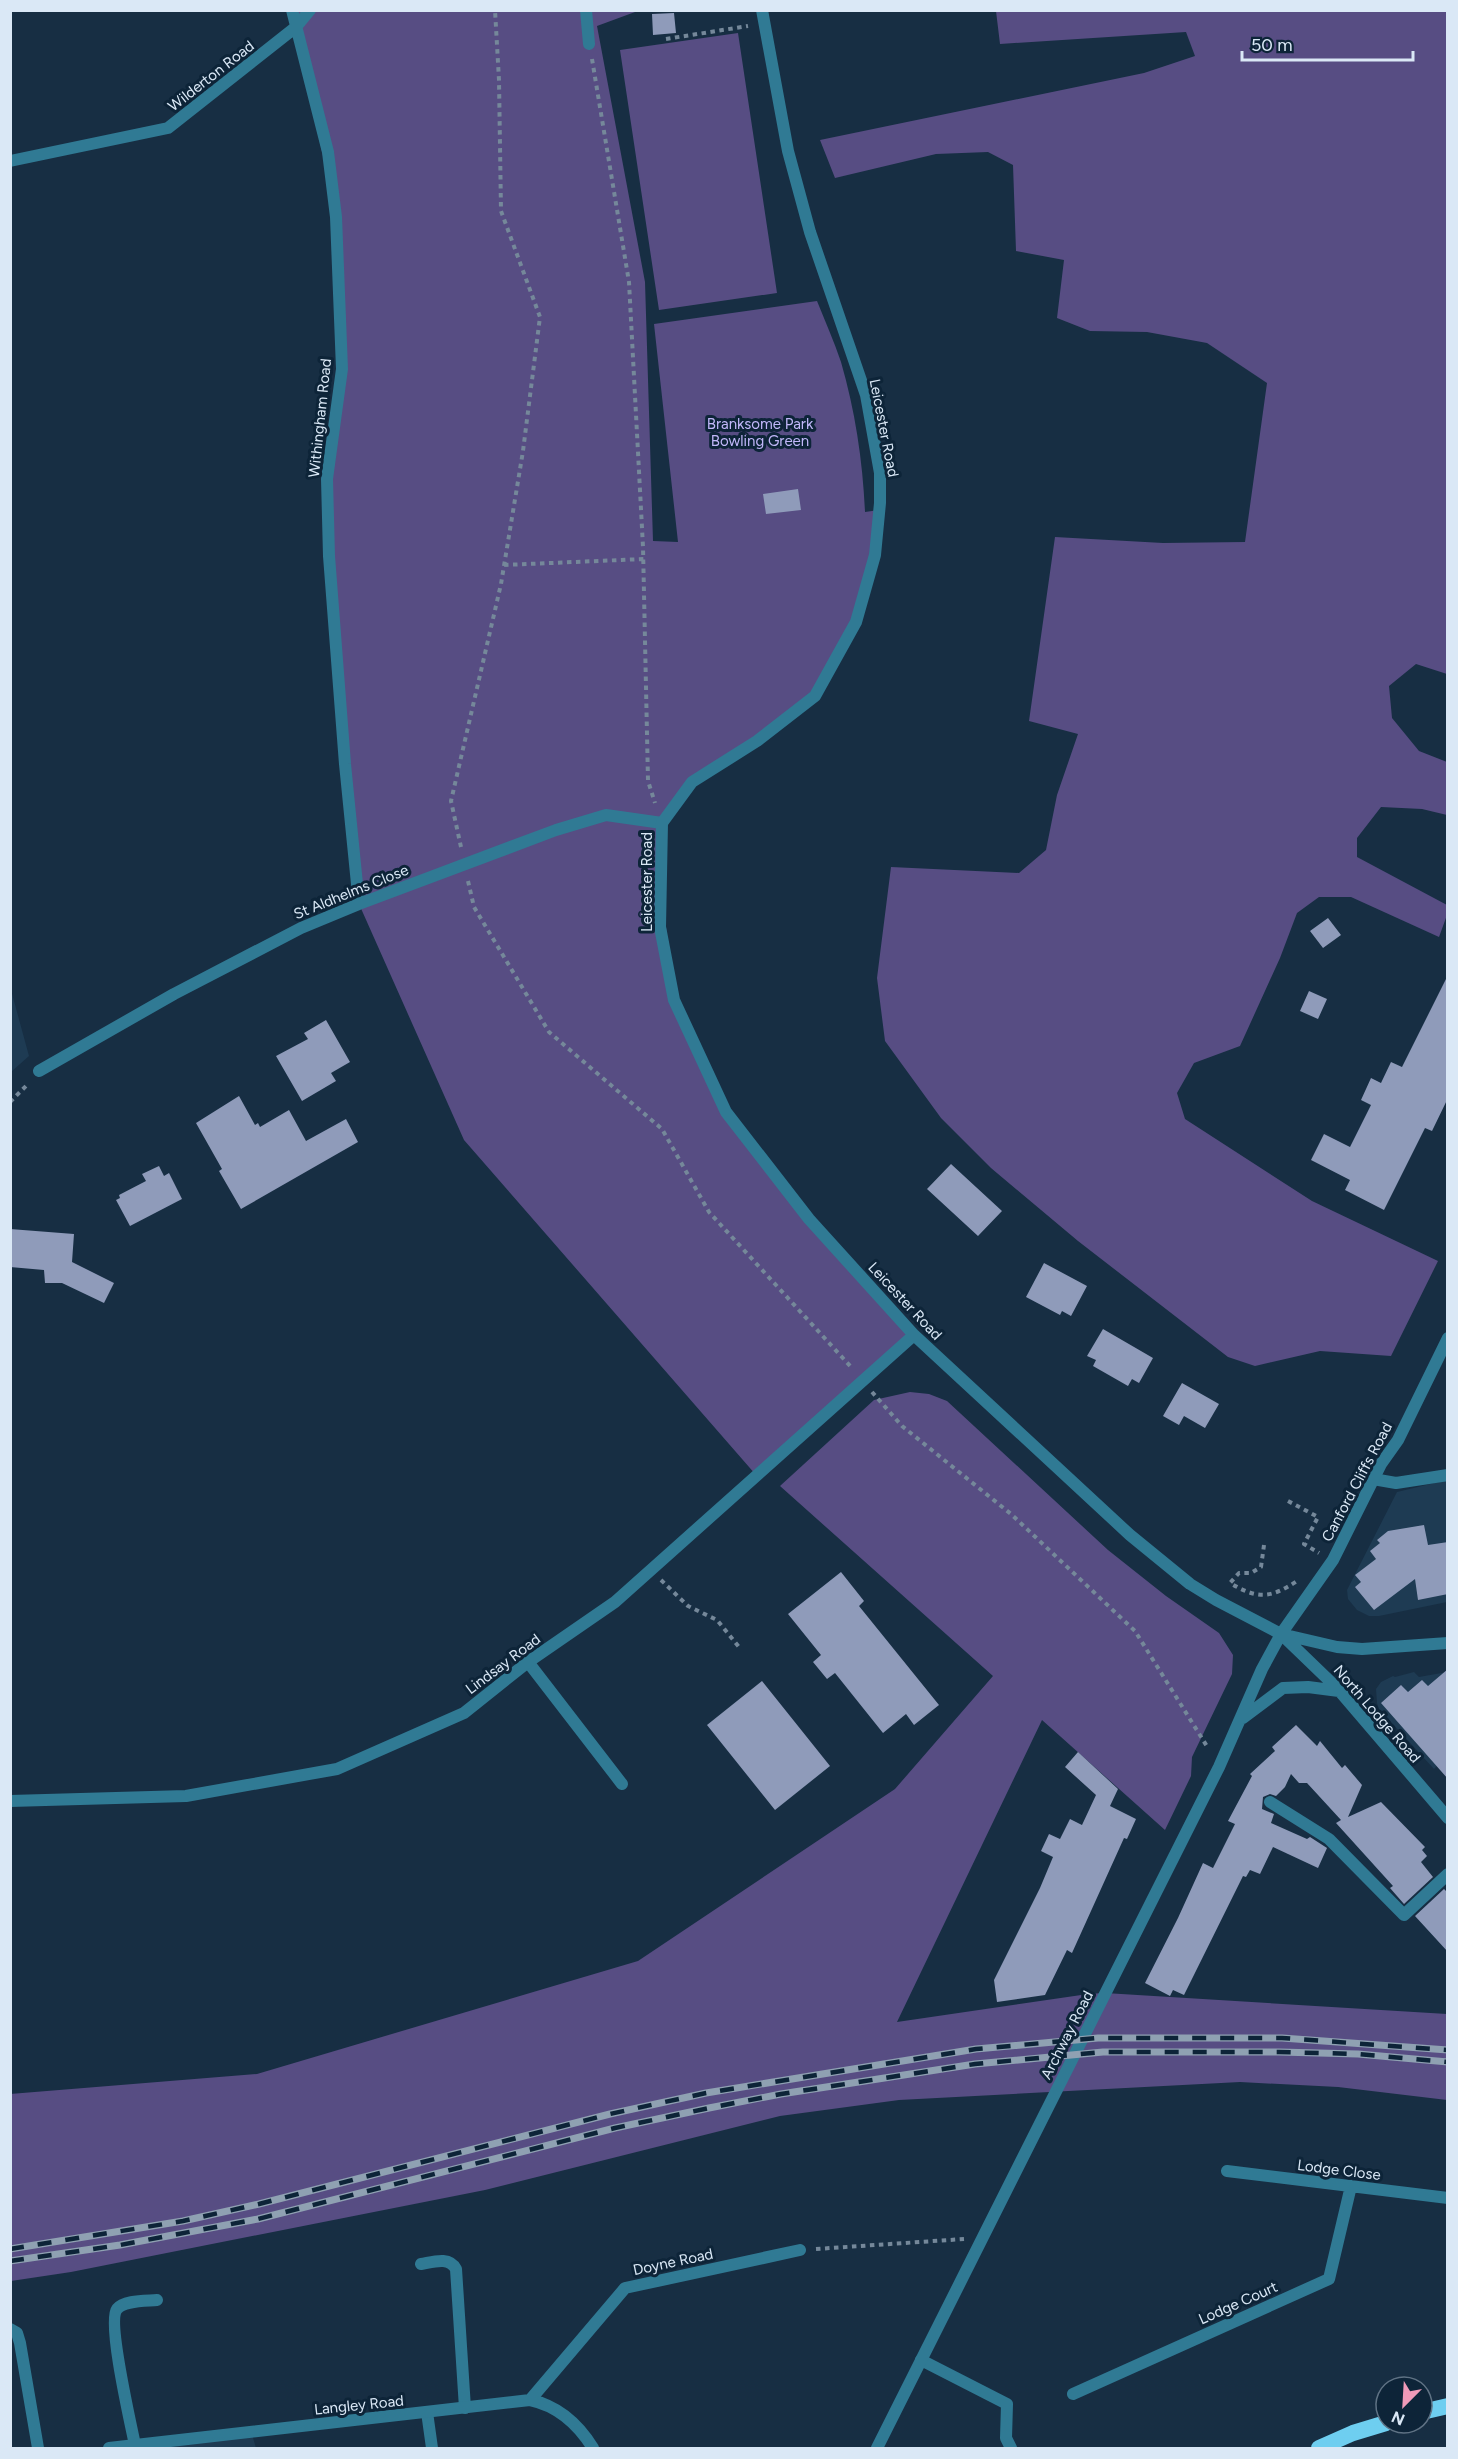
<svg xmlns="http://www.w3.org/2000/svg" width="1458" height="2459" font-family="Figtree,sans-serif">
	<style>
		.built { fill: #1e3b53 }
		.green { fill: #574d83 }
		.building { fill: #8f9bba }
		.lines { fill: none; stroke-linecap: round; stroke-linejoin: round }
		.path { stroke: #75889a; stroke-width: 4; stroke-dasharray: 4.5 4.5; stroke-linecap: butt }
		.service { stroke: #307a94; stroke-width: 12 }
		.minor { stroke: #307a94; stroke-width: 12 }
		.tertiary { stroke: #307a94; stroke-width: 12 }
		.trunk { stroke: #6ecef0; stroke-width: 16 }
		.rail-casing { stroke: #8fa1b2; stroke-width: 7 }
		.rail { stroke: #0d2438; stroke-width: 4.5; stroke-dasharray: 14; stroke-linecap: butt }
		.labels { text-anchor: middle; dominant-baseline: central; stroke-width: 6; stroke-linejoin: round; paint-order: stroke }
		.street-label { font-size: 15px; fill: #dae8f6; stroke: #0d2438 }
		.park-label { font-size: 15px; fill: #c1b7f9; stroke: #0d2438 }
	</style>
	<rect width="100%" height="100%" fill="#172e43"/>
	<!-- built -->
	<path class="built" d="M11,990l18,66 -18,16h-1z
		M1447,1480v122l-68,14h-10l-12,-6 -9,-11 -1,-9 50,-98z
		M1414,1672l5,5 28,-5v83l-13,14 -55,-60 -2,-6 -1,-14 5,-7 12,-6 2,1z
		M251,2431l5,17h-147z"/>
	<!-- green -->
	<path class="green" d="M292,11h368l-25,1 -38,14 48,256 8,259 25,1 -24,-218 163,-23c8,20 17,40 24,61 14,48 22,100 24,150l14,-2 -23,112 -41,74 -123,86 -30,41 -1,59 13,118 52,112 188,223 -158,140 -292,-335 -105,-236 -32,-425 15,-110 -6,-152z
		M996,11h451v663l-31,-10 -27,22 3,32 27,33 28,11v53l-25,-6 -41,-2 -24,31v19l90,48v10l-8,22 -88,-40h-32l-22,16 -17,45 -40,88 -46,17 -17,30 8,26 127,82 126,60 -47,95 -71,-5 -65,15 -27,-9 -150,-116 -87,-73 -50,-50 -56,-77 -8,-63 14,-111 128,6 27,-23 11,-55 21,-61 -49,-13 26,-184 108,6 82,-1 22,-159 -60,-40 -60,-11 -57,-1 -33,-13 7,-58 -48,-9 -3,-86 -25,-13 -52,2 -101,24 -15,-38 324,-67 51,-17 -9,-24 -186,12z
		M738,33l39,260 -118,17 -39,-260z
		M910,1392l19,2 18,7 161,149 58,46 53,37 14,22 -1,19 -40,83 -1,19 -26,54 -123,-110 -145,302 191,-28 17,-1 342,21v86l-109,-13 -98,-5 -341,18 -119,16 -295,74 -414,82 -60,9 -1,-187 247,-20 381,-113 257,-172 98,-113 -213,-190 94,-86z"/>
	<!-- building -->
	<path class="building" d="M674,13l2,20 -23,2 -1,-21z
		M798,489l3,21 -35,4 -3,-20z
		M1328,918l13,17 -18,13 -13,-17z
		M1448,975v123l-16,33 -7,-3 -41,82 -39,-20 5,-10 -39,-20 13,-26 26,13 21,-42 -10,-5 10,-22 10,5 10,-21 11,5z
		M1309,991l18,8 -9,20 -18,-8z
		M326,1020l24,42 -19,11 5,8 -34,20 -26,-45 32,-17 -4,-6z
		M239,1096l16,29 3,-2 2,4 29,-17 17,31 40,-22 12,23 -117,67 -22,-38 3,-2 -26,-46z
		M951,1164l51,47 -24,25 -51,-47z
		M159,1166l5,10 5,-3 13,26 -52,27 -14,-26 4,-2 -1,-3 27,-14 -4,-7z
		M10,1229l64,5 -2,28 42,21 -10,20 -42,-20h-17l-1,-13 -34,-3z
		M1044,1263l43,23 -16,30 -9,-5 -2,4 -34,-18z
		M1103,1329l50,29 -14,25 -7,-4 -4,7 -35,-20 3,-6 -9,-4z
		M1182,1383l37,21 -14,24 -21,-12 -5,9 -16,-9z
		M1424,1525l4,20 20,-3v52l-30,6 -3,-21 -41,31 -19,-23 6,-5 -6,-7 21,-16 -6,-8 10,-8 -3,-3 11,-9z
		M841,1572l23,29 -5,5 80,99 -25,20 -8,-11 -23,19 -48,-60 -8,6 -14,-17 8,-7 -33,-41z
		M1448,1669v110l-67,-76 20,-18 7,7 14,-12 6,6z
		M762,1681l68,85 -55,44 -68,-85z
		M1296,1725l21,21 3,-5 22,27 3,-3 17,20 -14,32 33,-15 44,45 -3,3 5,6 -6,6 12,15 -29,27 -14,-16 3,-2 -57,-63 5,-3 -34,-37h-8l-8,-9 -6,13 -9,9 -6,-2 -7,3 -1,12 12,5 -3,9 36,16 3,-2 17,11 -9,20 -45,-21 -13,27 -10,-4 -4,7 -3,-1 -59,119 -11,-5 -3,6 -25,-13 33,-65 25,-55 10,5 22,-44 -7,-3 24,-45 -2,-2 25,-23 -3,-4z
		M1078,1752l40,37 -8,17 26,13 -9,20 -3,-1 -52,115 -5,-3 -22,45 -48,7 -3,-22 46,-92 13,-31 -12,-6 8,-17 11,5 10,-20 12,6 14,-30 -31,-28z
		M1444,1889l4,4v59l-33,-36z"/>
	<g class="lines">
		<!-- path -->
		<path class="path" d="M666,39l82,-13
			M592,59l37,223 14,265 5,234 7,22
			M504,565l140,-6
			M461,847l-10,-46 50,-217 22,-133 17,-134 -39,-106 -2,-131 -4,-70
			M468,881l6,26 75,125 113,97 47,83 143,156
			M10,1102l19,-19
			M872,1392l30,34 109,88 124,117 73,117
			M1288,1501l30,16 -14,27 15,9
			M1264,1545l-3,22 -10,6h-12l-9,10c27,16 40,16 67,-2
			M661,1580l27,26 29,14 22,27
			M816,2249l148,-10"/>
		<!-- service -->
		<path class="service" d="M1373,1479l23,4 52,-8
			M528,1662l94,122
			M1270,1802l59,37 75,76 44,-41
			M421,2264c12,-2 28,-8 35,5l9,139
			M10,2329l7,4 3,10 18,105
			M921,2360l86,44 -1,34 5,10
			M427,2412l5,36
			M135,2445c-4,-20 -28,-124 -18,-136 7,-9 29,-8 40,-9"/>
		<!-- minor -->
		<path class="minor" d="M292,10l36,142 8,65 6,152 -15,110 2,77 16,208 14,140
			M586,10l3,34
			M10,161l158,-33 128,-101 14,-17
			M39,1071l135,-77 127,-66 58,-24 197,-74 50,-15 56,8
			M1227,2171l221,27
			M1073,2394l256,-115 22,-93
			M530,2400l95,-112 175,-38
			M109,2448l421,-48c29,6 48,24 63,48"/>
		<!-- tertiary -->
		<path class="tertiary" d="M762,10l26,141 22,81 56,163 14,78v30l-5,52 -19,67 -41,74 -58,45 -65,41 -30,41 -2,104 14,73 52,112 83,107 105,116 216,200 60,49 26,16 65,34 56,13 25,2 86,-6
			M1282,1635l55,53 111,130
			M1243,1718l40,-30 25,-1 31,4
			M10,1801l176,-5 151,-27 127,-56 64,-51 87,-60 299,-267
			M877,2448l342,-681 43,-98 19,-35 52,-74 48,-96 17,-24 50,-102"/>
		<!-- trunk -->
		<path class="trunk" d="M1422,2412l26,-6
			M1319,2448l34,-15 33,-10"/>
		<defs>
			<path id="rail" d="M10,2249l173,-28 76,-17 351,-90 96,-21 270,-44 122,-11h184l166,12
				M10,2261l110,-16 138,-26 357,-91 94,-20 72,-14 194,-30 128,-12h176l79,2 90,8"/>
		</defs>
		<!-- rail casing -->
		<use href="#rail" class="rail-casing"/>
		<!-- rail -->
		<use href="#rail" class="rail"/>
	</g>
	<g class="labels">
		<!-- street labels -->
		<g class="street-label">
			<text transform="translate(211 76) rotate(-38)">Wilderton Road</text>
			<text transform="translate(320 418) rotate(-84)">Withingham Road</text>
			<text transform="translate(884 428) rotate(79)">Leicester Road</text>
			<text transform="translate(647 882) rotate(-90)">Leicester Road</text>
			<text transform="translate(351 892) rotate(-22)">St Aldhelms Close</text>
			<text transform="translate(905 1301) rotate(47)">Leicester Road</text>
			<text transform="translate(1357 1482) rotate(-62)">Canford Cliffs Road</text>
			<text transform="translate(503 1664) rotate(-37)">Lindsay Road</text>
			<text transform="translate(1377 1714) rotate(49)">North Lodge Road</text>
			<text transform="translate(1067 2035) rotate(-63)">Archway Road</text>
			<text transform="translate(1339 2170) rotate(7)">Lodge Close</text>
			<text transform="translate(673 2262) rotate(-12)">Doyne Road</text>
			<text transform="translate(1238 2303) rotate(-24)">Lodge Court</text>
			<text transform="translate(359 2405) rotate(-6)">Langley Road</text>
		</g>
		<!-- park labels -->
		<g class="park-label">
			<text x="760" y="424">Branksome Park<tspan x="760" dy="17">Bowling Green</tspan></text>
		</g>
	</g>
	<!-- border -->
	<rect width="1458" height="2459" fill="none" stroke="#dae8f6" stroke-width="24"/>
	<!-- north arrow -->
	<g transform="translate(1404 2405) rotate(204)"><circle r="28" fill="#0d2438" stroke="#5f7284" stroke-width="1.5"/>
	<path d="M0-4.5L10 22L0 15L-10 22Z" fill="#ef9ab8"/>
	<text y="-9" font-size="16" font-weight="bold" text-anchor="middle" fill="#dae8f6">N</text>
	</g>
	<!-- scale -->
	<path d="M1242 51v9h171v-9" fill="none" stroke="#dae8f6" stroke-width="3"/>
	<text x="1251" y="51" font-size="18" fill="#dae8f6" stroke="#0d2438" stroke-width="4.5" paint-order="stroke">50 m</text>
</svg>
